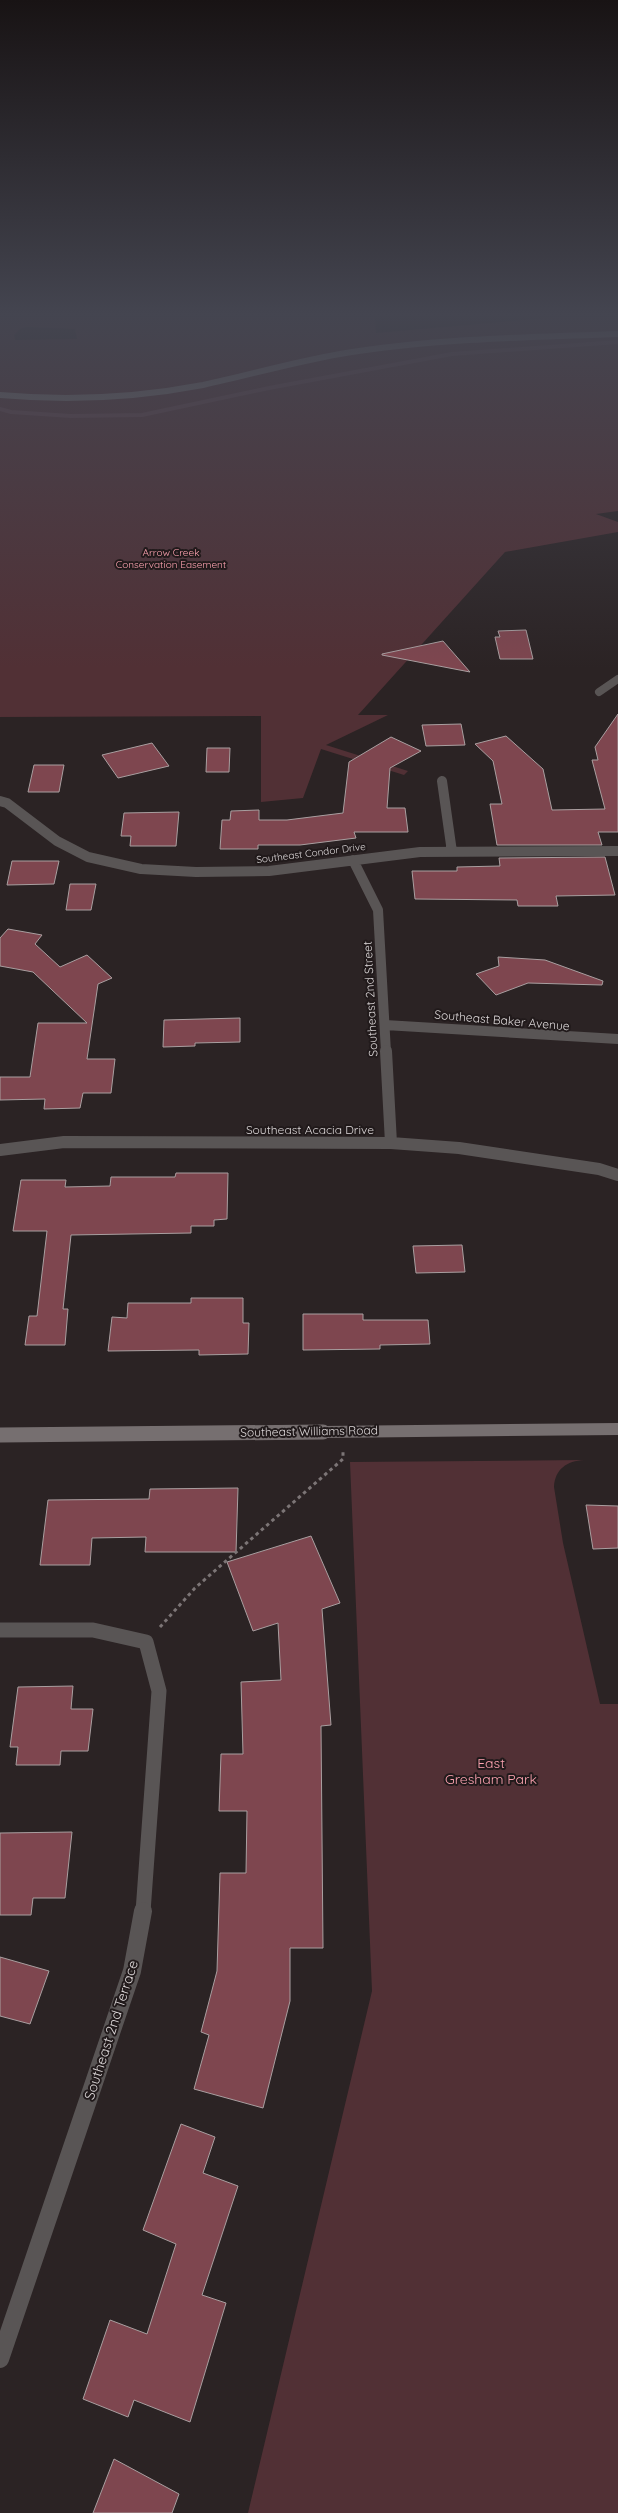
<svg xmlns="http://www.w3.org/2000/svg" width="618" height="2513" font-family="Quicksand,sans-serif">
	<style>
		.green { fill: #513035; fill-rule: evenodd }
		.lines { fill: none; stroke-linecap: round; stroke-linejoin: round }
		.stream { stroke: #614149; stroke-width: 4 }
		.building { fill: #7e464f; stroke: #a99fa0 }
		.path { stroke: #7c7576; stroke-width: 3; stroke-dasharray: 3.5 3.5; stroke-linecap: butt }
		.street-far4 { stroke: #595555; stroke-width: 8 }
		.street-far3 { stroke: #595555; stroke-width: 10 }
		.street-far2 { stroke: #595555; stroke-width: 12 }
		.street-far1 { stroke: #595555; stroke-width: 15 }
		.street { stroke: #595555; stroke-width: 18 }
		.secondary-far2 { stroke: #766f70; stroke-width: 6 }
		.secondary-far1 { stroke: #766f70; stroke-width: 12 }
		.secondary { stroke: #766f70; stroke-width: 15 }
		.labels { text-anchor: middle; dominant-baseline: central; stroke-width: 4; stroke-linejoin: round; paint-order: stroke }
		.far-park-label { font-size: 10px; fill: #fda3b1; stroke: #211a1b }
		.far-street-label { font-size: 10px; fill: #ddd8d9; stroke: #211a1b }
		.street-label { font-size: 12px; fill: #ddd8d9; stroke: #211a1b }
		.near-park-label { font-size: 14px; fill: #fda3b1; stroke: #211a1b }
		.near-street-label { font-size: 14px; fill: #ddd8d9; stroke: #211a1b }
	</style>
	<rect width="100%" height="100%" fill="#2b2324"/>
	<!-- green -->
	<path class="green" d="M0,317h375l1,16 181,-16h61v194l-22,3 22,8v10l-113,20 -147,163h30l-62,30 82,26 -4,4 -83,-26 -18,49 -42,4v-86l-261,1zM27,327l48,2 2,10 -62,1 -1,-5 6,-6z
		M584,1460c-17,1 -29,9 -30,27l9,56 37,161h18v809h-370l124,-522 -22,-529z"/>
	<g class="lines">
		<!-- stream -->
		<path class="stream" d="M0,409l11,3 60,4 71,-1 127,-27 183,-34 166,-12"/>
	</g>
	<!-- building -->
	<path class="building" d="M526,630l7,29h-33l-5,-22h5l-2,-6z
		M443,641l27,31 -88,-17v-1z
		M618,714v118h-20l4,13h-105l-7,-41h12l-9,-43 -18,-17 31,-8 37,33 9,41 53,-1 -13,-49h6l-3,-13z
		M461,724l4,21 -39,1 -4,-21z
		M391,737l30,14 -31,17 -3,40h18l3,24h-54l2,6 -56,7h-42v4h-38l2,-29h8l1,-9 28,-1v10h28l56,-7 6,-51z
		M152,743l17,23 -51,12 -16,-23z
		M207,748h23l-1,24h-23z
		M34,765h30l-5,27h-31z
		M179,812l-3,34h-46l1,-10h-10l3,-23z
		M605,857l10,38 -59,1 2,10h-40l-1,-6 -102,-1 -3,-28h45v-4l43,-1 -1,-8z
		M12,861h47l-5,23 -47,1z
		M70,884h26l-5,26h-25z
		M8,929l34,6 -7,9 25,23 27,-12 25,23 -14,6 -11,75h28l-4,34h-28l-3,15 -36,1 1,-10 -45,1v-23h30l8,-54h49l-54,-51 -33,-6v-28z
		M498,957l47,3 58,21 -1,4 -74,-2 -32,12 -20,-21 23,-8z
		M240,1018v24l-45,1v3l-32,1 1,-27z
		M176,1173h52l-1,46 -13,1v6h-23v7l-120,2 -8,74h5l-3,36h-40l4,-29h8l10,-85h-34l8,-51h45l-1,7 45,-1 1,-9h64z
		M462,1245l3,27 -49,1 -3,-27z
		M191,1298h52v25h6l-1,31 -49,1v-5l-91,1 4,-34 15,1 1,-15h63z
		M303,1314h60v6h65l2,24 -50,1v4l-77,1z
		M238,1488l-2,64h-91l1,-15 -54,1 -2,27h-50l8,-65 101,-1 1,-10z
		M586,1505l32,1v42l-25,1z
		M311,1536l29,67 -18,6 9,116 -10,1 2,222h-33v53l-27,107 -69,-19 15,-54 -8,-3 16,-61 3,-98h26l1,-62h-28l2,-57h22l-2,-72 40,-2 -3,-57 -25,8 -26,-69z
		M73,1686l-2,23h22l-5,42h-27l-1,14h-44l2,-18h-8l8,-60z
		M72,1832l-7,66h-32l-2,17h-31v-82z
		M0,1957l49,14 -19,53 -30,-8z
		M181,2124l34,13 -12,36 35,13 -36,109 24,8 -36,119 -56,-22 -6,17 -45,-18 27,-79 37,14 29,-90 -33,-14z
		M114,2459l65,35 -7,19h-79z"/>
	<g class="lines">
		<!-- path -->
		<path class="path" d="M160,1627l35,-39 148,-129v-8"/>
		<!-- street-far4 -->
		<path class="street-far4" d="M599,692l19,-13"/>
		<!-- street-far3 -->
		<path class="street-far3" d="M442,781l10,71
			M0,801l7,2 50,38 31,16 53,12 55,3 73,-1 151,-19 198,-1
			M353,860l25,50 8,142
			M385,1025l233,14"/>
		<!-- street-far2 -->
		<path class="street-far2" d="M386,1051l5,92
			M0,1150l64,-8 327,1 68,5 140,21 19,6"/>
		<!-- street-far1 -->
		<path class="street-far1" d="M0,1630h93l53,12 13,49 -16,221"/>
		<!-- street -->
		<path class="street" d="M0,2359l132,-388 11,-60"/>
		<!-- secondary-far2 -->
		<path class="secondary-far2" d="M0,395c68,6 135,3 203,-10 46,-10 91,-23 137,-31 92,-15 185,-17 278,-20"/>
		<!-- secondary-far1 -->
		<path class="secondary-far1" d="M220,1433l398,-4"/>
		<!-- secondary -->
		<path class="secondary" d="M0,1435l323,-3"/>
	</g>
	<!-- sky -->
	<linearGradient id="sky" x2="0" y2="1"><stop stop-color="#181314"/><stop offset="0.47" stop-color="#444550"/><stop offset="1" stop-color="#444550" stop-opacity="0"/></linearGradient>
	<rect width="618" height="668" fill="url(#sky)"/>
	<g class="labels">
		<!-- far-park labels -->
		<g class="far-park-label">
			<text x="171" y="552">Arrow Creek<tspan x="171" dy="12">Conservation Easement</tspan></text>
		</g>
		<!-- far-street labels -->
		<g class="far-street-label">
			<text transform="translate(311 853) rotate(-7)">Southeast Condor Drive</text>
		</g>
		<!-- street labels -->
		<g class="street-label">
			<text transform="translate(370 999) rotate(-93)">Southeast 2nd Street</text>
			<text transform="translate(502 1020) rotate(5)">Southeast Baker Avenue</text>
			<text x="310" y="1129">Southeast Acacia Drive</text>
			<text transform="translate(309 1431) rotate(-1)">Southeast Williams Road</text>
		</g>
		<!-- near-park labels -->
		<g class="near-park-label">
			<text x="491" y="1763">East<tspan x="491" dy="16">Gresham Park</tspan></text>
		</g>
		<!-- near-street labels -->
		<g class="near-street-label">
			<text transform="translate(111 2030) rotate(-72)">Southeast 2nd Terrace</text>
		</g>
	</g>
</svg>
